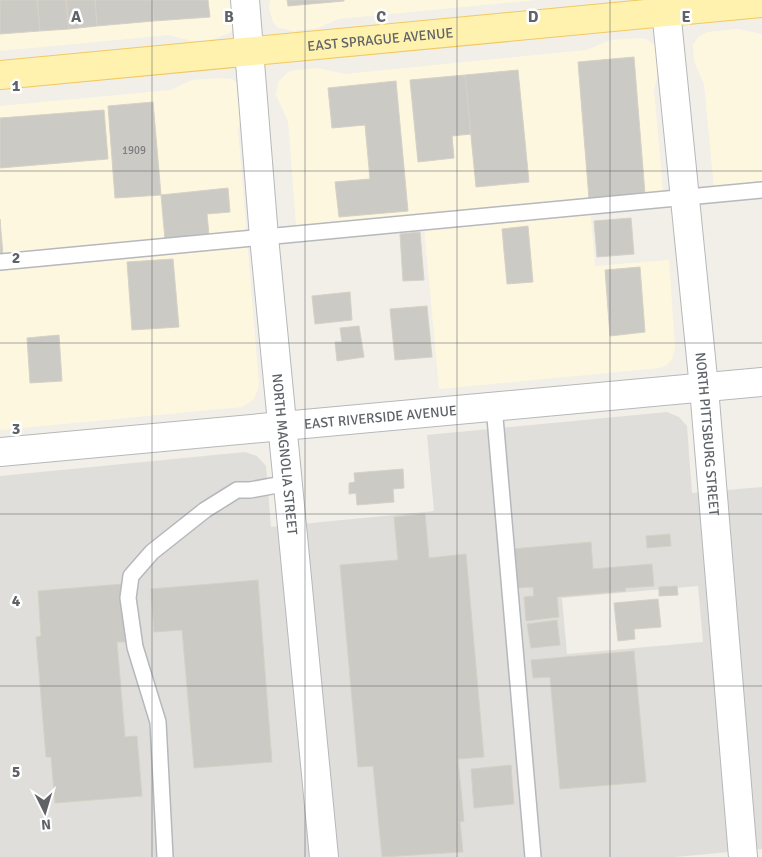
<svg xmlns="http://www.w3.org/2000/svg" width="762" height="857" font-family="Signika,sans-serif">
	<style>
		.commercial { fill: #fef7e0 }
		.industrial { fill: #e0deda; fill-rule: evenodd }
		.building { fill: #cccac5; stroke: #d6d1c6 }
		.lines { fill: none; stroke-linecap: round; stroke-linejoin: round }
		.lane-casing { stroke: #b5b8bc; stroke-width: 18 }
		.street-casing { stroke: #b5b8bc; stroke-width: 30 }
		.primary-casing { stroke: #f2c960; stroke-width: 30 }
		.lane { stroke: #fff; stroke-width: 15 }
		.street { stroke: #fff; stroke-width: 28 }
		.primary { stroke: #fff2af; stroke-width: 28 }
		.grid { fill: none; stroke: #5f6368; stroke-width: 1; stroke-opacity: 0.55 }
		.labels { text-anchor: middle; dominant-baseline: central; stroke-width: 5; stroke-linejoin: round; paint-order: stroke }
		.number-label { font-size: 11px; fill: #7a7d7f }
		.street-label { font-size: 14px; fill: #5f6368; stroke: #fff }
		.grid-label { font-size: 16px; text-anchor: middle; font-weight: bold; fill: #5f6368; stroke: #fff; stroke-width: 5; stroke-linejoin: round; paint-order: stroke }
	</style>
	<rect width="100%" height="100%" fill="#f1efe8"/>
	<!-- commercial -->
	<path class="commercial" d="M0,0h232l4,24 -5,8 -16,7 -23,2 -23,-6 -169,16z
		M270,0h267l-199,19 -20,9 -25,3 -16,-4 -4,-5 -4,-14z
		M737,29l25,5v161l-47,4 -11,-115 -10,-23 -1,-16 5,-8 9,-5z
		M640,38l6,1 10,7 4,19 -6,25 10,111 -74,7 5,58 74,-6 6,88 -3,11 -5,6 -8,3 -220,21 -15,-163 -127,12 -9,-117 -12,-26 2,-13 10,-10 8,-2 22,-2 27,6 241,-24 25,-10z
		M219,78l13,1 6,4 6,20 -6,26 21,257 -5,13 -12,8 -242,23v-324l171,-16 21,-10z"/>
	<!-- industrial -->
	<path class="industrial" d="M667,412l12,5 8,9 5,67 70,-6v362l-87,8h-675v-381l245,-24 12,4 9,10 5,61 163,-16 -7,-76zM698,586l5,56 -136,12 -5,-56z"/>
	<!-- building -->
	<path class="building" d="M0,0h37l3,31 -40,3z
		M37,0h29l3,29 -29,2z
		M66,0h29l2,26 -28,3z
		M95,0h57l2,21 -57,5z
		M152,0h56l2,17 -56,4z
		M287,0h57v1l-56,5z
		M634,57l11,137 -56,5 -11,-137z
		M518,70l11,112 -53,5 -11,-112z
		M465,75l6,59 -19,2 2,22 -36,4 -8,-82z
		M396,81l12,130 -69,6 -4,-35 35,-3 -5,-54 -33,3 -4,-40z
		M153,102l8,93 -46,3 -7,-92z
		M104,110l4,49 -108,9v-50z
		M228,188l2,24 -23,2 2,21 -44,5 -4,-45z
		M631,218l3,36 -37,3 -3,-36z
		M0,219l3,36h-3z
		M528,226l5,56 -26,2 -5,-55z
		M420,232l4,48 -21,1 -3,-47z
		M173,259l6,68 -47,3 -5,-68z
		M640,267l5,65 -35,4 -5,-66z
		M350,292l2,28 -37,4 -3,-28z
		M427,306l5,51 -37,3 -5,-51z
		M359,326l5,31 -27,4 -2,-19h7l-2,-14z
		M59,335l3,46 -32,2 -3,-45z
		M403,469l1,19 -11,1 1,13 -37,3 -1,-12 -7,1v-11l6,-1 -1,-9z
		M425,514l4,44 37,-4 18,203 -26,2 6,62 -4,1 3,30 -81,5 -9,-91 -15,1 -18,-202 58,-5 -4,-43z
		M670,534l1,12 -24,2 -1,-12z
		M591,542l2,27 59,-5 2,22 -29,2 1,3 -69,6 2,20 -33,4 -2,-24 10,-1 -1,-9 -17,1 -4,-39z
		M258,580l14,182 -78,6 -12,-138 -28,2 -3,-43z
		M122,584l5,58h-10l8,95 12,-1 5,60 -87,7 -4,-46h-5l-10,-120 5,-1 -3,-45z
		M677,586l1,9 -19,1v-9z
		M658,599l3,28 -27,2 1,10 -17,2 -4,-38z
		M557,620l3,25 -29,3 -4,-24z
		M634,651l12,131 -86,7 -10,-112 -17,1 -2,-18z
		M511,765l3,39 -40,4 -3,-39z"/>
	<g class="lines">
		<defs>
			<path id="lane" d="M0,262l762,-72
				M494,406l39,451
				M165,857l-7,-135 -23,-75 -7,-49 3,-22 21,-24 53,-42 32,-20h13l38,-7"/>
			<g id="street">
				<path id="s1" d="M245,0l19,237 60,620"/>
				<path id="s2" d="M665,0l39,388 39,469"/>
				<path id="s3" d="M0,452l762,-70"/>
			</g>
			<g id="primary">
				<path id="s4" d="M0,75l762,-72"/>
			</g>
		</defs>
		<!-- lane casing -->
		<use href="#lane" class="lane-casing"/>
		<!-- street casing -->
		<use href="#street" class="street-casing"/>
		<!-- primary casing -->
		<use href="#primary" class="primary-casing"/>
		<!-- lane -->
		<use href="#lane" class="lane"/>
		<!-- street -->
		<use href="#street" class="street"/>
		<!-- primary -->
		<use href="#primary" class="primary"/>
	</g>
	<!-- grid -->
	<path class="grid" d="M152,0v857M305,0v857M457,0v857M610,0v857M0,171h762M0,343h762M0,514h762M0,686h762"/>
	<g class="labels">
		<!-- number labels -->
		<g class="number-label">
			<text x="134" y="150">1909</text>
		</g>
		<!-- street labels -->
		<g class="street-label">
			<text stroke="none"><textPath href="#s4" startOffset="382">EAST SPRAGUE AVENUE</textPath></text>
			<text stroke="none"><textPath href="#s3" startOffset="382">EAST RIVERSIDE AVENUE</textPath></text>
			<text stroke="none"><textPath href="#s2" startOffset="436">NORTH PITTSBURG STREET</textPath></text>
			<text stroke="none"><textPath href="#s1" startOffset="456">NORTH MAGNOLIA STREET</textPath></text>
		</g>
	</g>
	<g class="grid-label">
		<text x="76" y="22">A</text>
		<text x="229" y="22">B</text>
		<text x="381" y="22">C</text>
		<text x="533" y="22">D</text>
		<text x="686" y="22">E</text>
		<text x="16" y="91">1</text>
		<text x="16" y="263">2</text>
		<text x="16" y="434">3</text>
		<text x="16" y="606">4</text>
		<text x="16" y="777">5</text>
	</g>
	<!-- north arrow -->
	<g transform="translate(45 812) rotate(175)" stroke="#ffffff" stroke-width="4" paint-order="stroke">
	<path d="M0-4L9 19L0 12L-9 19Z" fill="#5f6368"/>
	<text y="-8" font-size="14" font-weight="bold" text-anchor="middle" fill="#5f6368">N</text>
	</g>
</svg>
